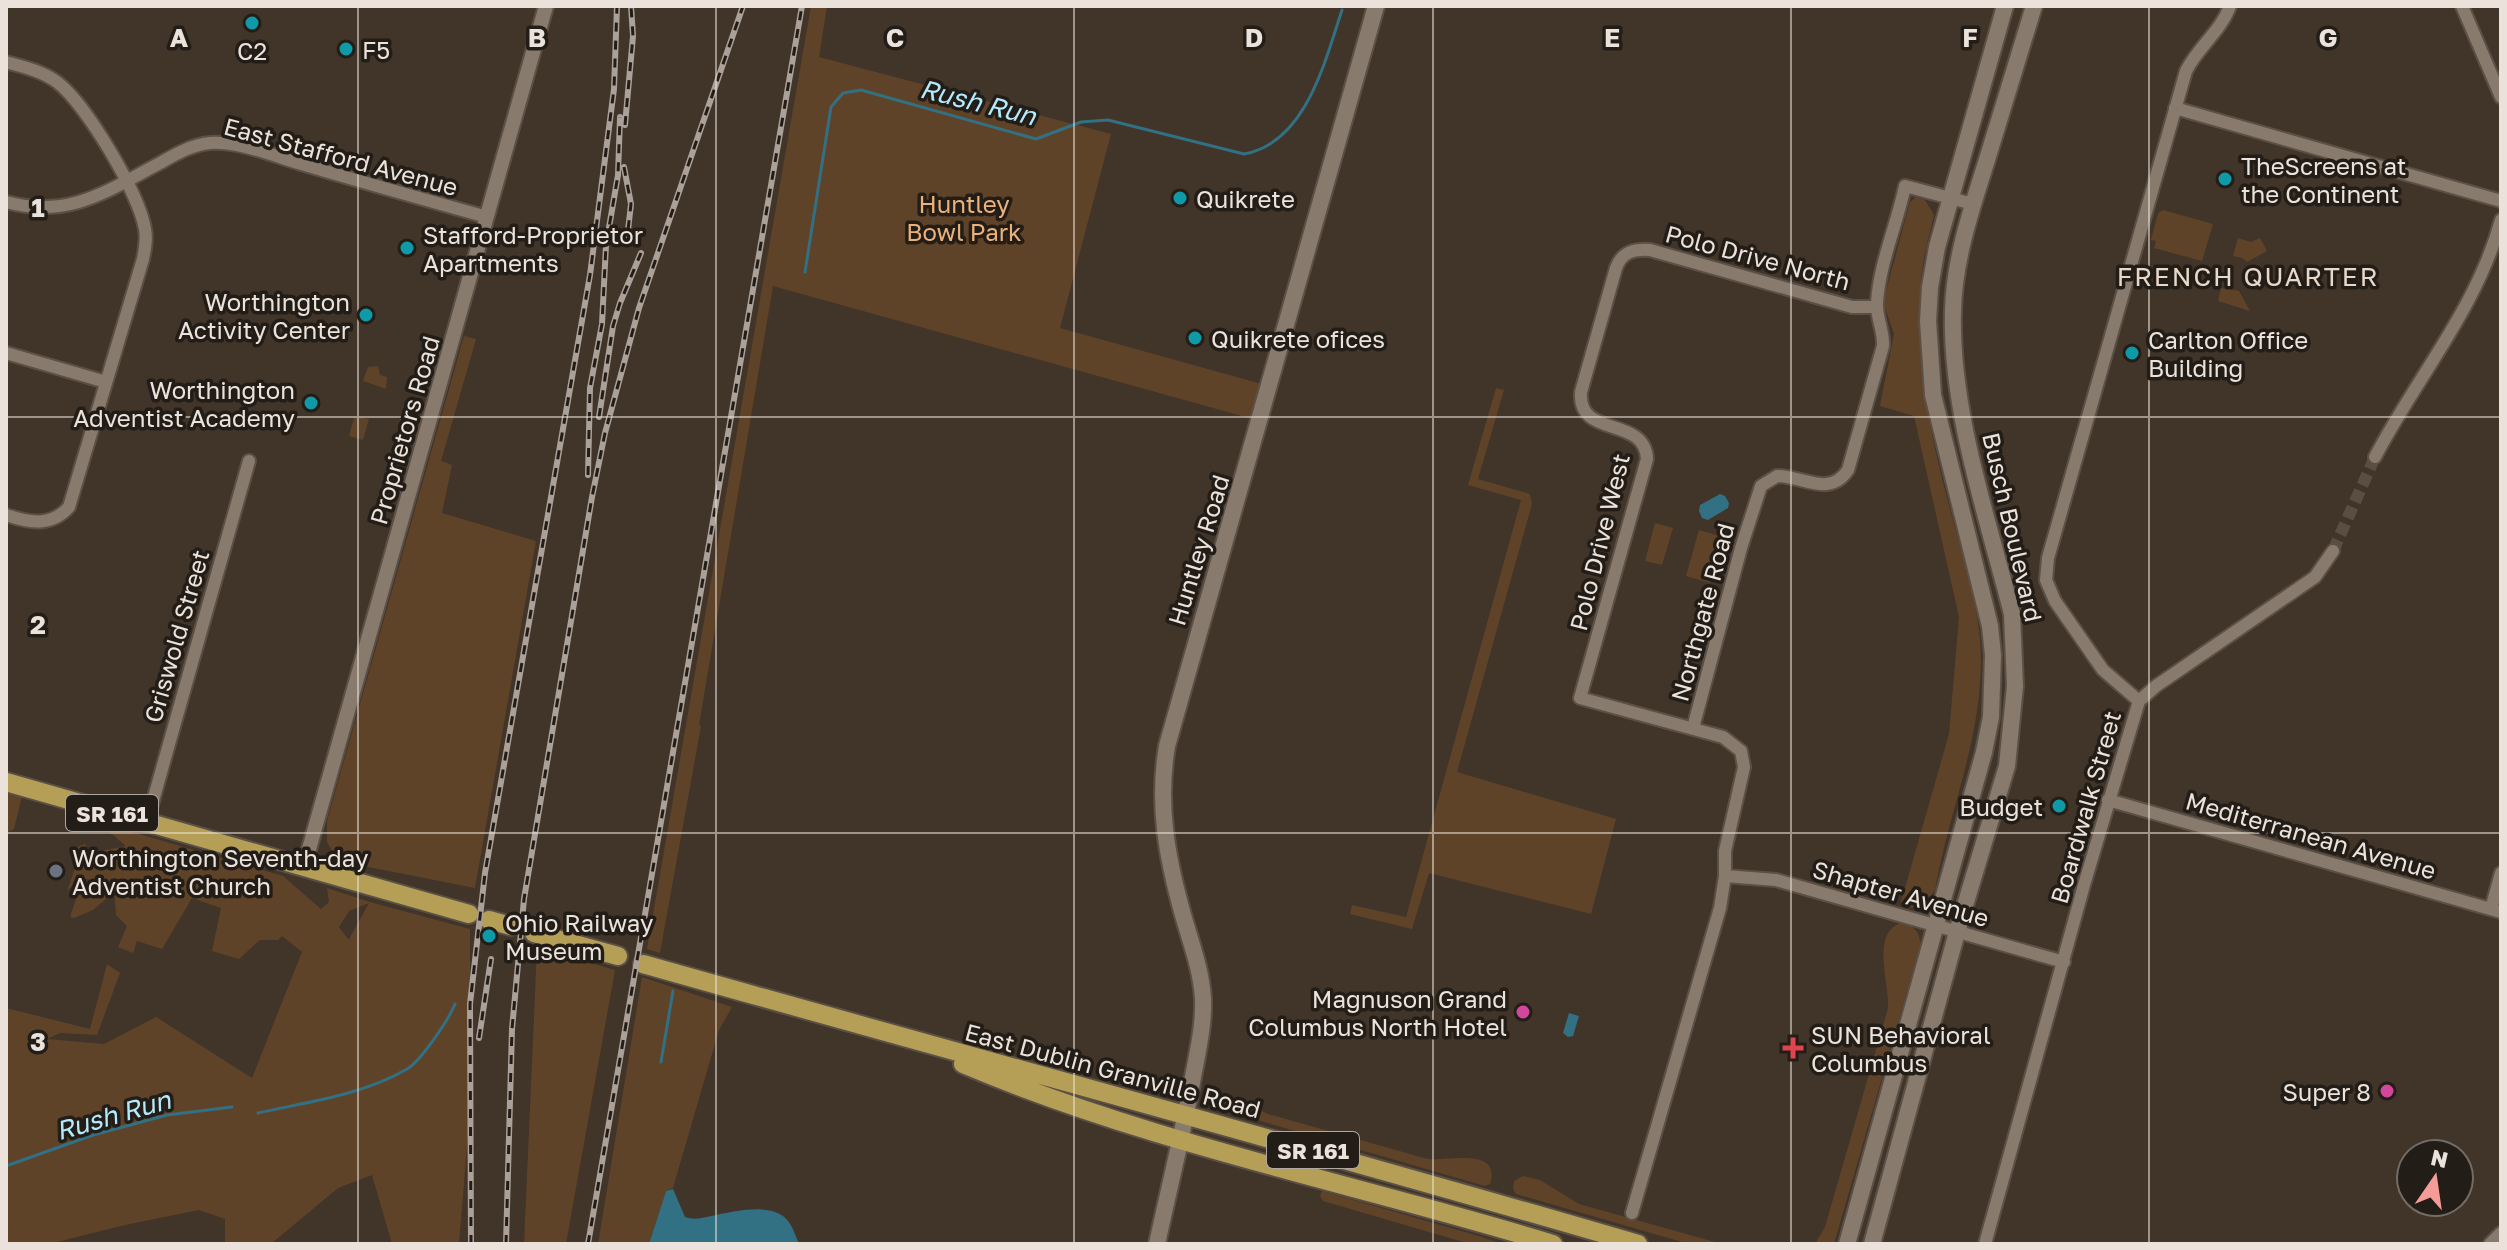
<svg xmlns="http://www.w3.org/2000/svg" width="2507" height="1250" font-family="'Golos Text',sans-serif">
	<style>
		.green { fill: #5f4329; fill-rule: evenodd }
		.water { fill: #327083 }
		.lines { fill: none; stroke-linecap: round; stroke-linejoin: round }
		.stream { stroke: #327083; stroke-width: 3 }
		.minor-tunnel { stroke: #5a4e44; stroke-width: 12; stroke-dasharray: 12 6; stroke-linecap: butt }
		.minor-casing { stroke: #5b5046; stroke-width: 16 }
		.tertiary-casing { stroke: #5b5046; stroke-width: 18 }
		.secondary-casing { stroke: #5b5046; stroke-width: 20 }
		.primary-casing { stroke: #5b5046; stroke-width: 22 }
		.minor { stroke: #887a6c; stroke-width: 12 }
		.tertiary { stroke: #887a6c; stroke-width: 14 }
		.secondary { stroke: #887a6c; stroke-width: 16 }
		.primary { stroke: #b59e56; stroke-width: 18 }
		.rail-casing { stroke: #aba198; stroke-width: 6 }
		.rail { stroke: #231d18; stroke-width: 3; stroke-dasharray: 9; stroke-linecap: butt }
		.grid { fill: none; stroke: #ebe3db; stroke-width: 2; stroke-opacity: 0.55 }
		.culture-dot { fill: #0f9aa8; stroke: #231d18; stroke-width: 3 }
		.worship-dot { fill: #6b7280; stroke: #231d18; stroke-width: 3 }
		.hotel-dot { fill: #d1479c; stroke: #231d18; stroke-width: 3 }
		.health-dot { fill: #e0444e; stroke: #231d18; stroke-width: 3 }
		.labels { text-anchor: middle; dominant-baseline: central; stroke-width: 7; stroke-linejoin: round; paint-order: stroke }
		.shield { fill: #231d18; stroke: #afa8a0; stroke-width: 2 }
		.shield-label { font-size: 22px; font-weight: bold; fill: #ebe3db }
		.poi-label { font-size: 24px; fill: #ebe3db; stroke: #231d18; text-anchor: start }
		.street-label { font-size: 24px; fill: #ebe3db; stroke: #231d18 }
		.park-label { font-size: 24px; fill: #ecb179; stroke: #231d18 }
		.water-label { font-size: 26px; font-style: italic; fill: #b4eafc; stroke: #231d18 }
		.neighbourhood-label { font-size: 26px; letter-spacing: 2px; fill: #e8d8c9; stroke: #231d18 }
		.grid-label { font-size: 26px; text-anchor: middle; font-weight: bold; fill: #ebe3db; stroke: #231d18; stroke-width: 7; stroke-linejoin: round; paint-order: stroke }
	</style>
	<rect width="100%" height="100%" fill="#413429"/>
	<!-- green -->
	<path class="green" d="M811,6h16l-8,51 292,77 -51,194 209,58 -9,35 -487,-135 -74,439 2,1 -41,227 -13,-4z
		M1916,197l9,3 9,15c-5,21 -11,43 -13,65 -7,79 9,154 29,229 11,42 26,86 30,130 7,88 -30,166 -45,251l-10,15 -16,3 -8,-6 48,-168 10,-117 -45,-201 -34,-10 14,-72 -11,-32 27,-100z
		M2163,210l50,14 -11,37 -48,-13 2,-7 -5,-1 7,-27z
		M2238,238l13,4 9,-4 7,13 -20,11 -5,-4 -9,-2z
		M2221,288l18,3 11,20 -32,-10z
		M464,336l12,3 -35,122 11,4 -10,48 94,28 -61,347 -137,-27 -11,-19v-21z
		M378,366l2,9 7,2 -1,12 -23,-8 5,-14z
		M1496,388l8,2 -26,89 52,15 2,10 -75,268 159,47 -25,95 -162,-41 -17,56 -62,-15 2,-9 54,12 115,-417 -53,-15z
		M358,416l11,3 -6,21 -14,-4 5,-18z
		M1655,523l18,5 -11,37 -17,-4z
		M1699,530l24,7 -13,46 -24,-7z
		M6,792l16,4 -8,33 -8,4z
		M98,822l185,54 38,33 8,-7 -2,-14 43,14 100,27v181l-11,134h-67l-20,-69 -34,13 -66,55 -47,1v-25l-26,-9 -74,15 -76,19h-43v-236l84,21 17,-65 13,9 -23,62 -37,-2 -13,6 57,5 52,-27 96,61 50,-126 -20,-16 -4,4h-18l-21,19 -27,-8 9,-43 -29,-10 -30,51 -25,-8 -4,12 -15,-6 9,-21 -11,-11 -2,-31 -33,-6 -14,13 9,-26 -4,-16 13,-5 5,9 36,-7zM369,903l-20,36h-1l-9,-12 10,-16z
		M90,889l16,5 1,4 -14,12 -19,8 -4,-1 8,-24z
		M1901,923c13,2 20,10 19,23l-86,298h-19l10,-17 63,-219c2,-24 -18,-75 13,-85z
		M537,948l78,22 -49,274h-42z
		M642,977l90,30 -13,23 -46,158 -7,3 -17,53h-51z
		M1217,1095l12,2 39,17 142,40c6,2 13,4 19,5 18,2 73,-12 61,25l-5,2 -269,-78 -4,-6z
		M1523,1176l17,4 39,24 143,40h-33l-173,-50 -3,-5 1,-8z
		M1322,1191l157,45 23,8h-32l-147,-43 -3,-5z"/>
	<!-- water -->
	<path class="water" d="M1720,494l5,2 4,7 -1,5 -20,12 -6,-2 -3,-7 1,-6z
		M1569,1013l10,3 -6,20 -5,1 -5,-4z
		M673,1189l12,28c11,4 20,0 31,-2 20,-4 58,-13 72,6 5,6 8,16 11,23h-150l17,-53z"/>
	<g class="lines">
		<!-- stream -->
		<path class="stream" d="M805,272l26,-165 12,-14 18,-3 175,49 45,-17 27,-2 136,34c62,-11 81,-93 98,-144
			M661,1062l12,-71
			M258,1113c49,-11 105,-18 149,-44 14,-8 42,-50 48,-65
			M6,1166l87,-31 74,-20 65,-8"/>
		<!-- minor-tunnel -->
		<path class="minor-tunnel" d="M2333,551l42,-94"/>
		<defs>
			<path id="minor" d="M2462,6l39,91
				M6,62c18,5 36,9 51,20 29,22 82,111 88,147 2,10 0,20 -2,30l-74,248c-18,20 -39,16 -63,8
				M2175,108l326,93
				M6,202c63,17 101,-11 154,-39 16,-9 31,-18 50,-20 31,-2 66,14 95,22 60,18 121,35 182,52
				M6,353l100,29
				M2375,457c42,-80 102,-149 126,-237
				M2139,701l-36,-31 -48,-69 -9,-21 2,-22 138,-487c12,-24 35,-40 44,-65
				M1693,728l48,-180 20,-62 16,-10c27,0 52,22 71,-6l35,-124c1,-15 -7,-29 -6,-43 2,-38 20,-79 28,-117l68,18
				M2108,800l393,112
				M147,822l102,-361
				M1725,876l51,4 288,82
				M2491,909l10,-36
				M1632,1213l88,-305 5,-32v-25l19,-84 -3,-16 -18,-14 -143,-39 67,-239c-2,-44 -70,-20 -66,-67l35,-124c6,-16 17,-19 34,-18l202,57h24
				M1985,1244l99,-359 55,-184 17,-15 159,-109 18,-26
				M2490,1244l11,-11"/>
			<path id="tertiary" d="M304,867l242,-861"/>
			<path id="secondary" d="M1157,1244c12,-56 26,-111 36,-167 5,-27 11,-52 10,-79 -2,-29 -12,-55 -20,-83 -16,-57 -26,-110 -16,-169l209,-740
				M1847,1244l137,-492 7,-35 2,-62 -3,-29 -57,-231 -5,-74 2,-34 7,-40 68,-241
				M1872,1244l85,-312 50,-166 8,-80 -3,-72c-24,-95 -62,-204 -59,-303 1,-50 18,-101 33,-148 16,-52 32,-105 48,-157"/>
			<path id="primary" d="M6,782l463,132
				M489,920l22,6
				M534,933l84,23
				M643,964c332,94 664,183 995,280
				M963,1064c189,80 394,120 590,180"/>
		</defs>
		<!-- minor casing -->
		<use href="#minor" class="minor-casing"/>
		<!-- tertiary casing -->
		<use href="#tertiary" class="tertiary-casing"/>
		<!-- secondary casing -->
		<use href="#secondary" class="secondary-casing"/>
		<!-- primary casing -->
		<use href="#primary" class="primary-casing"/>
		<!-- minor -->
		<use href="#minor" class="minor"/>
		<!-- tertiary -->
		<use href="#tertiary" class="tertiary"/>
		<!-- secondary -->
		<use href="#secondary" class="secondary"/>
		<!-- primary -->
		<use href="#primary" class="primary"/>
		<defs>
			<path id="rail" d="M625,125l8,-89 -2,-30
				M624,167l7,37 -4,35
				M599,417l14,-91 7,-23 21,-50
				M588,475l2,-87 12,-64 4,-79 12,-70 2,-58
				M479,1038l12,-79
				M471,1244l-1,-240 15,-131 105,-598 24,-186 3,-83
				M506,1244l6,-215 12,-130 68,-402 13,-64 34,-125 104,-302
				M588,1244l214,-1238"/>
		</defs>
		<!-- rail casing -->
		<use href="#rail" class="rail-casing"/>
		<!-- rail -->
		<use href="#rail" class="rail"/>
	</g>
	<!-- grid -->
	<path class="grid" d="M358,6v1238M716,6v1238M1074,6v1238M1433,6v1238M1791,6v1238M2149,6v1238M6,417h2495M6,833h2495"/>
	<!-- markers -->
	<g class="culture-dot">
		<circle cx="252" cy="23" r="8"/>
		<circle cx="346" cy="49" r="8"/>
		<circle cx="2225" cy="179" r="8"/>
		<circle cx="1180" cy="198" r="8"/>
		<circle cx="407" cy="248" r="8"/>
		<circle cx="366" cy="315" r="8"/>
		<circle cx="1195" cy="338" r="8"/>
		<circle cx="2132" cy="353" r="8"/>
		<circle cx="311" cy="403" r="8"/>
		<circle cx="2059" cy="806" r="8"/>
		<circle cx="489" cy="936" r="8"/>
	</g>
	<circle class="worship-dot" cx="56" cy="871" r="8"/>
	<g class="hotel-dot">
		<circle cx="1523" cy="1012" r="8"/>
		<circle cx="2387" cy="1091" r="8"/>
	</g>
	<path class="health-dot" d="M1789 1036h8v8h8v8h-8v8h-8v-8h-8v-8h8z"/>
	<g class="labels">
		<!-- shield labels -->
		<g class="shield">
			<rect x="66" y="795" width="92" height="36" rx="6"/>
			<rect x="1267" y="1132" width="92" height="36" rx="6"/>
		</g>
		<g class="shield-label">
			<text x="112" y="813">SR 161</text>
			<text x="1313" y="1150">SR 161</text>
		</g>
		<!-- poi labels -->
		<g class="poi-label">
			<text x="362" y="49">F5</text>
			<text x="252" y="50" text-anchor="middle">C2</text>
			<text x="2241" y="165">TheScreens at<tspan x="2241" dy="28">the Continent</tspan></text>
			<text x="1196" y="198">Quikrete</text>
			<text x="423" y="234">Stafford-Proprietor<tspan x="423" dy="28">Apartments</tspan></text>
			<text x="350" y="301" text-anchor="end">Worthington<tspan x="350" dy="28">Activity Center</tspan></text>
			<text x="1211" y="338">Quikrete ofices</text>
			<text x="2148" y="339">Carlton Office<tspan x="2148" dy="28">Building</tspan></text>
			<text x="295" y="389" text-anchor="end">Worthington<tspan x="295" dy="28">Adventist Academy</tspan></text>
			<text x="2043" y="806" text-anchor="end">Budget</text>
			<text x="72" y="857">Worthington Seventh-day<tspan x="72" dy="28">Adventist Church</tspan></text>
			<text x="505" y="922">Ohio Railway<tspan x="505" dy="28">Museum</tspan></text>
			<text x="1507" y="998" text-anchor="end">Magnuson Grand<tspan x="1507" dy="28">Columbus North Hotel</tspan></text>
			<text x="1811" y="1034">SUN Behavioral<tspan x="1811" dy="28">Columbus</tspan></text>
			<text x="2371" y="1091" text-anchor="end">Super 8</text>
		</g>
		<!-- street labels -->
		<g class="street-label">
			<text transform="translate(341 156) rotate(15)">East Stafford Avenue</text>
			<text transform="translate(1758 257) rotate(15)">Polo Drive North</text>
			<text transform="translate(404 430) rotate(-74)">Proprietors Road</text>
			<text transform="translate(2013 527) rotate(77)">Busch Boulevard</text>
			<text transform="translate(1599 542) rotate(-76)">Polo Drive West</text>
			<text transform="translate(1198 550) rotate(-73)">Huntley Road</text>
			<text transform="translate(1702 612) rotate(-75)">Northgate Road</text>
			<text transform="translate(176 636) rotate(-74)">Griswold Street</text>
			<text transform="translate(2085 807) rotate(-74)">Boardwalk Street</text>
			<text transform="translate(2311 835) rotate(16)">Mediterranean Avenue</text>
			<text transform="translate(1901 893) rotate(16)">Shapter Avenue</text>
			<text transform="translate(1113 1070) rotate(15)">East Dublin Granville Road</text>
		</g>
		<!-- park labels -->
		<g class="park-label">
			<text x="964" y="203">Huntley<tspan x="964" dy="28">Bowl Park</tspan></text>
		</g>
		<!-- water labels -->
		<g class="water-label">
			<text transform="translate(978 102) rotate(14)">Rush Run</text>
			<text transform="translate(113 1115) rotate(-16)">Rush Run</text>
		</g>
		<!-- neighbourhood labels -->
		<g class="neighbourhood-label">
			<text x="2248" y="276">FRENCH QUARTER</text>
		</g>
	</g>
	<g class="grid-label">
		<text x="179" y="47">A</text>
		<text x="537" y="47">B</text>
		<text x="895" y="47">C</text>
		<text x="1254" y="47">D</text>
		<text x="1612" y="47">E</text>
		<text x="1970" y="47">F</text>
		<text x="2328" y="47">G</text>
		<text x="38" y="217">1</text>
		<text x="38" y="634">2</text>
		<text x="38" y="1051">3</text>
	</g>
	<!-- border -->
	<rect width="2507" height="1250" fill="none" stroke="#ebe3db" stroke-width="16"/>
	<!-- north arrow -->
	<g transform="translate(2435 1178) rotate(13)"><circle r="38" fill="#231d18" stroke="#736c66" stroke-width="2"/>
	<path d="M0-6L14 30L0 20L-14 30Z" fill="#f59b98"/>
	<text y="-12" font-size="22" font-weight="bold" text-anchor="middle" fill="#ebe3db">N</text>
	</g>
</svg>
